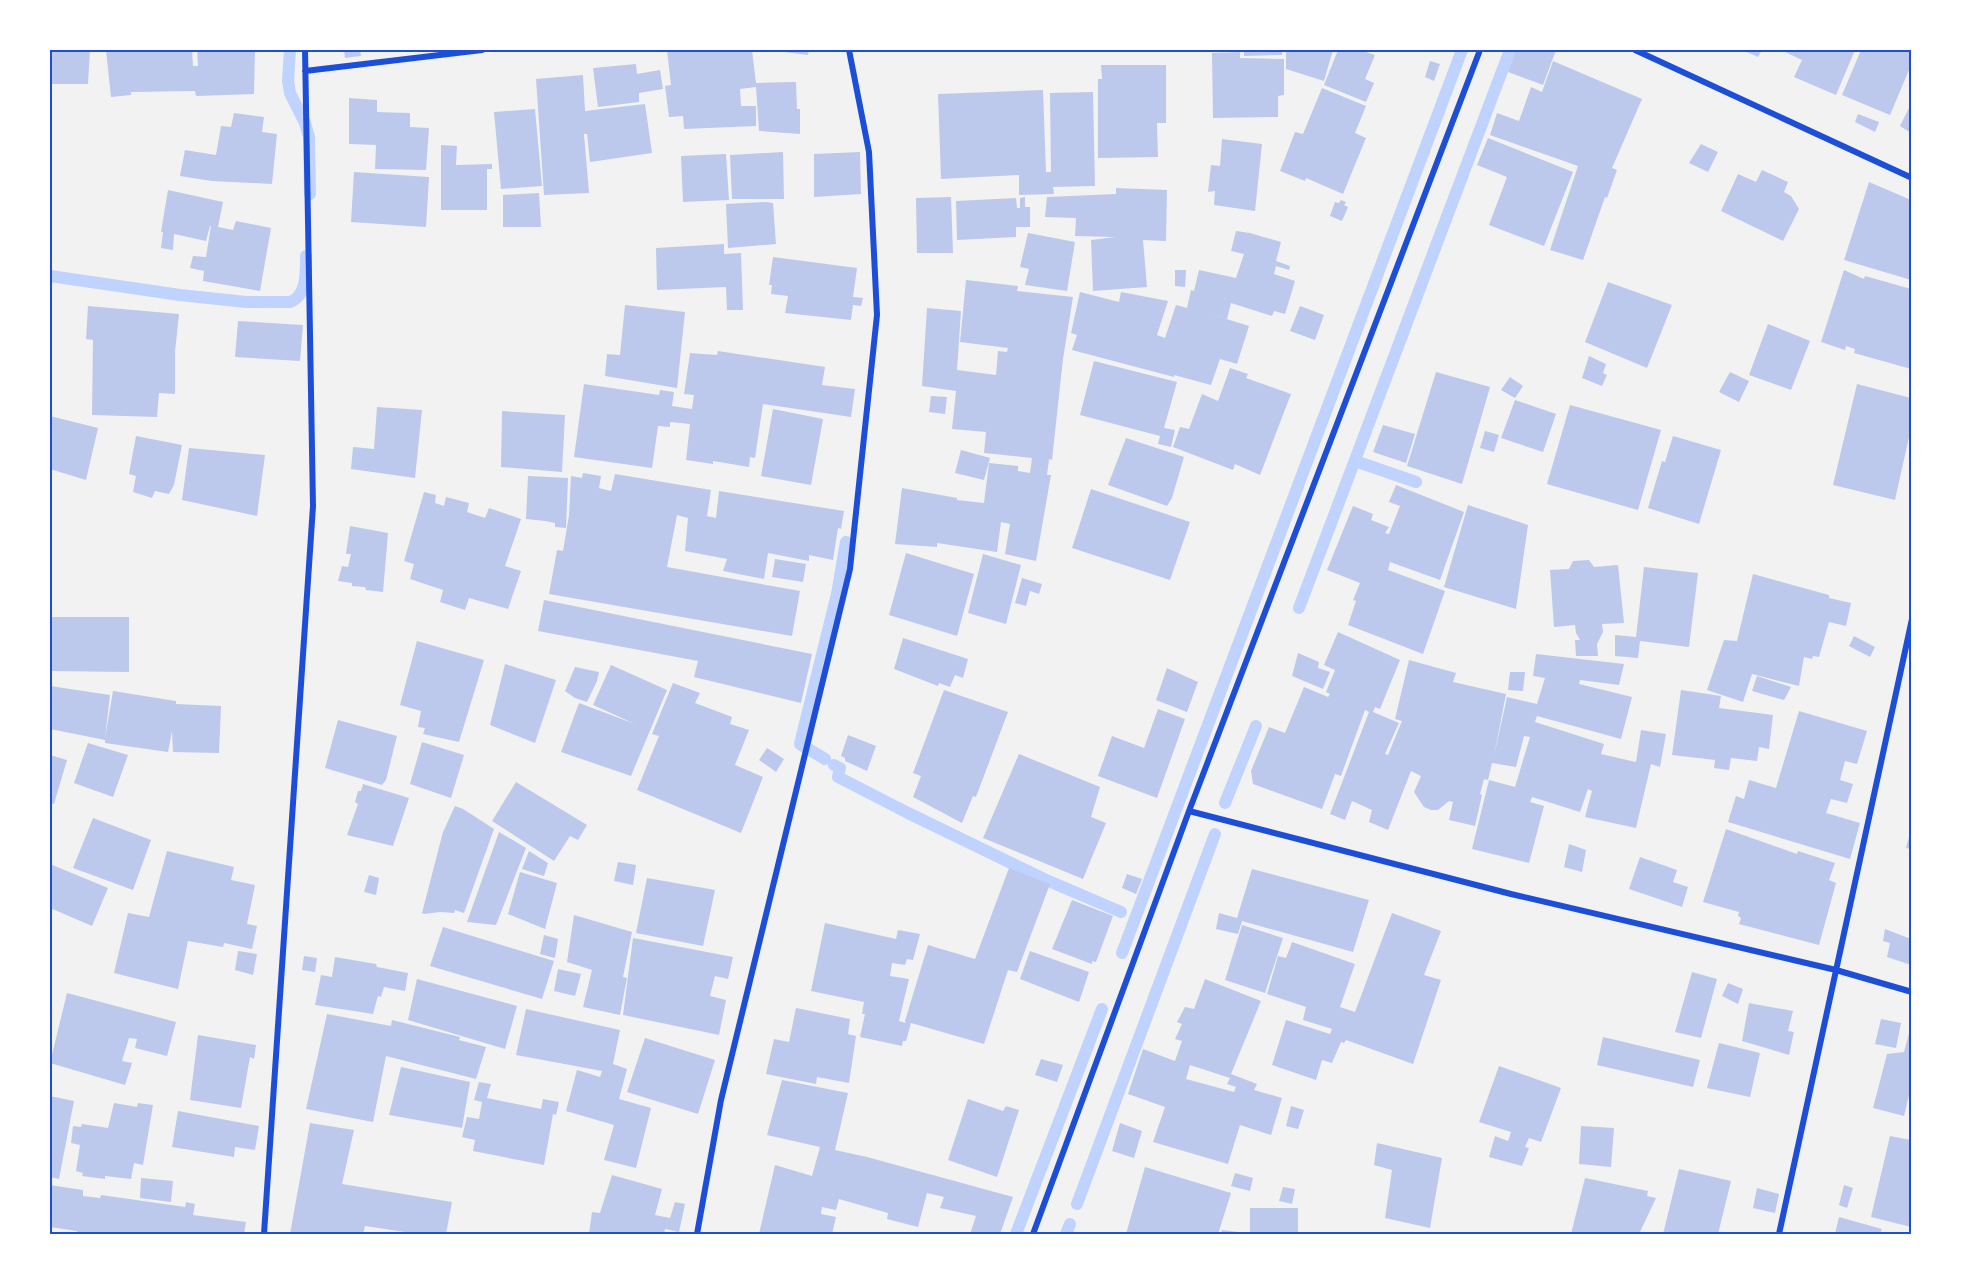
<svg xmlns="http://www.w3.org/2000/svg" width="1961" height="1284" font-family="Quicksand,sans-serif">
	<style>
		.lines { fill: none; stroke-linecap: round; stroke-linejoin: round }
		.stream { stroke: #bfd3fe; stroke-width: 12 }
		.building { fill: #bdc9ec; fill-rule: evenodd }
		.minor { stroke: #1d4ed8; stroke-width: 6 }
		.neatline { fill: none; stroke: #1d4ed8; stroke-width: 2 }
	</style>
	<rect width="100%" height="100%" fill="#f2f2f2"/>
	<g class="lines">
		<!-- stream -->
		<path class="stream" d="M290,50l-2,31 2,12 15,30 4,14 1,57
			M50,276l130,19 66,7h44c17,-6 16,-30 16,-46
			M1355,461l61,21
			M1299,608l211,-558
			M825,759l-25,-15 37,-150 9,-52
			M834,765l6,3 -2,9 70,36 136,66 77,33
			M1225,803l31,-77
			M1122,953l340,-903
			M1077,1204l138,-370
			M1016,1234l86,-225
			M1066,1234l4,-10"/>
	</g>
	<!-- building -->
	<path class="building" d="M50,50h40l-2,34h-38z
		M106,50h86l1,16h5l-1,-16h58l-1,44 -58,2 -1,-5 -64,1v3l-20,2z
		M344,50h16l1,6 -16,2z
		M667,50h85l4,33 40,-1 1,27h3v25l-41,-3 -3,-44 -16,2 1,17h15v20l-72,3 -1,-13 -14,1 -4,-31 6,-1z
		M777,50h32l-1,5 -31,-4z
		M1244,50h38v5l-38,1z
		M1286,50h47l-9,31 -38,-12z
		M1338,50h22l15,5 -10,24 9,4 -8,19 -42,-17z
		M1516,50h40l-13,35 -35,-13z
		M1742,50h20l-4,7z
		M1781,50h74l-19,45 -42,-18 8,-17z
		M1861,50h50v21l-2,-1 -19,45 -48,-20z
		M1240,52v6l44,1v36l-6,1v21l-65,1 -1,-65z
		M1430,61l10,3 -6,17 -9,-4z
		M1553,61l89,38 -30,69 5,2 -10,28 -2,-1 -22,63 -33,-10 28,-84 -88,-31 7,-22 22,8 12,-34 11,5z
		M636,64l1,10 23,-4 3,19 -24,4v9l-41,5 -5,-39z
		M1101,65h65v58h-9l1,34 -60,1v-79h4z
		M583,75l2,36 60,-7 7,49 -62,9 -3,-28h-3l5,59 -45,2 -8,-116z
		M1322,88l44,18 -11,27 11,5 -23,56 -37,-16 -1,3 -25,-10 15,-39 8,2z
		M1043,90l3,82h5l-1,-79 43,-1 2,94 -42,1 1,7 -35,1v-20l-78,4 -3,-85z
		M349,98l28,2v12l33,1v14l19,1 -3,42 -51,-1 1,-24 -27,-1z
		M1911,104v29l-11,-7z
		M535,109l7,77 -41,3 -7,-77z
		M234,113l30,4 -2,15 15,2 -5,50 -60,-3 -32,-5 5,-26 31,5 5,-29 10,1z
		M1858,114l21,8 -4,10 -20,-10z
		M1488,138l85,34 -29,74 -55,-21 18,-48 -30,-12z
		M1222,139l40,5 -7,67 -41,-6 1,-14 -7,1 3,-27 9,1z
		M1701,144l17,8 -10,20 -19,-9z
		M441,145l16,1 -1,19 36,-1v5h-5v41h-46z
		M783,152l1,47h-52l-2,-44z
		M860,152l1,42 -47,3v-43z
		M726,154l3,46 -46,2 -2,-46z
		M1762,170l26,12 -4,10 7,4 8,13 -16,32 -62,-30 17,-37 18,8z
		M354,172l75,5 -3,50 -75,-5z
		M1869,182l42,18v80l-67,-20z
		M1116,188l51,2 -1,51 -23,-1 4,47 -54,4 -2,-51 24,-3 -40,-1 1,-18 -31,-1 2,-20 69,-3z
		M168,190l55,12 -5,25 15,3 3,-9 35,7 -11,63 -57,-10 1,-10 -14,-3 3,-12 13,1 5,-31h-1l-4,15 -32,-7 -1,16 -12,-2 2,-16h-2z
		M539,193l2,34h-38v-32z
		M951,197l2,56h-36l-1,-55z
		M1025,197v10h5v20h-14v10l-59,3 -1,-39 60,-3 1,10h3v-10z
		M1341,200l5,2 -2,3 4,2 -6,14 -12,-5 5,-14 4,1z
		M766,202l7,1 3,41 -48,4 -2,-44z
		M1236,231l14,2 31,9 -5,19 14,5 -1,4 -13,-4 -2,8 21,7 -10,33 -11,-3 -2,5 -41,-13 -4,16 -23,-7 45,14 -12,38 -17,-5 -9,26 -37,-10v2l-102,-27 5,-15 -6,-2 9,-41 39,10 2,-10 47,9 -11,34 8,3 11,-33 11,3 4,-18 3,1 5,-21 37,8 8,-24 -13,-3z
		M1028,233l47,9 -8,49 -42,-6 4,-16 -9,-2z
		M724,244v10l17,-1 2,57h-16l-1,-23 -69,3 -1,-42z
		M773,257l84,11 -4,29 10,1 -2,8 -8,-1 -2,15 -66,-7 3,-17 -17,-2 1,-9h-3z
		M1175,270h11l-1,17 -10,-1z
		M1844,270l20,9 1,-3 46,13v80l-57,-16 1,-4 -9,-3 -1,4 -24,-8z
		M966,280l52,6 -1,5 56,6 -10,62 -11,101 -3,-1 -2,16h4l-15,86 -31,-7 5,-30 -9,-2 -4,30 -60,-9v4l-42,-3 7,-56 55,10v2l27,3 5,-40 29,3v5l12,2 2,-15 -48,-5 2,-21 -34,-3 4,-38 -34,-5 5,-78 34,3 -4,59 39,5 2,-24 9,1 1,-4 -48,-6z
		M1608,282l64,23 -25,63 -62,-26z
		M625,305l60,7 -8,76 -72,-12 2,-22 13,1z
		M88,306l91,8 -4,38v42l-16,-1 -2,24 -65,-2 1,-75 -7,-1z
		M1300,306l24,9 -9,25 -25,-9z
		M238,321l65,4 -3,36 -65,-4z
		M1768,324l42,17 -19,49 -42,-15z
		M718,351l107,16 -3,18 33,4 -4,28 -88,-13 -8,54 -5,-1 -1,10 -36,-6v3l-27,-4 4,-36 -20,-2v5l-12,-1 -6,42 -78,-11 10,-73 75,11 1,-5 14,2 -2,14 20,3 2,-14 -10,-1 6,-41 27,2z
		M1589,356l17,8 -3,9 4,2 -5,11 -20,-8z
		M1094,361l83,21 -13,46 11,2 -4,17 -13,-3 2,-8 -80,-21z
		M1230,368l18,6 -2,4 45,16 -31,81 -25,-11 -2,6 -60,-23 7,-20 9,2 13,-35 16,7z
		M1436,372l54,15 -28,97 -55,-18z
		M1730,372l19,9 -10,21 -20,-10z
		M1510,377l13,9 -8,12 -14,-8z
		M1857,384l54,14v30l-16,72 -62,-15z
		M931,396l16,1 -2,17 -16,-2z
		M1515,400l41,14 -13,38 -42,-14z
		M1570,405l91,25 -23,80 -91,-26z
		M377,407l45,3 -7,68 -64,-9 2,-22 21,2z
		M773,409l50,10 -12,66 -50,-9z
		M502,411l63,4 -3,57 -61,-5z
		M50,416l48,12 -12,52 -36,-11z
		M1383,425l32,9 -9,29 -33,-11z
		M1485,431l14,4 -5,17 -14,-4z
		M136,436l46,9 -8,40 -5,9 -14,-3 -3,7 -19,-6 3,-16 -7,-2z
		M1673,436l48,14 -22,74 -51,-16 14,-47 3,1z
		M1126,438l58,19 -12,41 -5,8 -59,-21z
		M189,448l76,7 -8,61 -75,-16z
		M961,450l29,8 -6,22 -29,-7z
		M583,473l18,3 -2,12 12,3 4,-17 96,16 -4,26 9,2 3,-27 125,20 -3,18 -3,-1 -5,32 -24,-5v6l-41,-8 -4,26 -41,-8 4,-12 -42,-8 3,-33 -11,-3 -10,52 133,24 -8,45 -243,-42 8,-44 6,1 6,-36 2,-39 11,2z
		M528,476l40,2 -2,50 -11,-1v-4l-10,-2 -19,-2z
		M1396,485l68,27 -24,68 -50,-18 -2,8 57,21 -22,63 -75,-29 8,-24 -3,-1 7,-17 -33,-13 26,-64 20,8 -2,6 18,7 -4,6 4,1 11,-28 -11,-4z
		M1091,489l99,33 -20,58 -98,-32z
		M424,492l12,3 -1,8 9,3 2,-9 23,6 -2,9 18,6 4,-10 32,11 -16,47 16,5 -13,38 -39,-11 -4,12 -25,-8 3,-12 -33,-11 4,-15 -10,-3z
		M1468,505l60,20 -12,84 -72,-22z
		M350,526l38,7 -5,59 -17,-2 -1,-3 -13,-1v-3l-14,-2 4,-15 6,1 3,-13h-5z
		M906,553l68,21 -17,62 -68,-21z
		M983,554l38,11 -15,59 -38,-11z
		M775,559l31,5 -3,18 -31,-5z
		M1589,560l5,7 24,-2 6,58 -22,1 1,8 -6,12 1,12h-22l-1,-16h5l-4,-7 -1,-8 -21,2 -4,-57 19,-1 4,-8z
		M1644,567l54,6 -9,74 -49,-6 -2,17 -23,-2v-21l21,2z
		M1753,574l76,21v3l22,5 -5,23 -17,-4 -10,35 -6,-1 -1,3 -8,-2 -5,29 -47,-12 -9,28 -36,-12 17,-50 13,1z
		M1022,578l20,6 -3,10 -9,-3 -4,15 -11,-3z
		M544,600l268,54 -11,49 -107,-26 4,-16 -160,-30z
		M52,617h77v55l-77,-1z
		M1338,632l62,28 -20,49 -5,-2 -2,5 26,11 -14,31 3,1 14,-34 -7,-2 14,-59 47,13 -3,9 53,12 -12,62 13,-59 30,7 8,-26 -12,-2 3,-22 88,10 -5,21 -39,-5 -1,4 53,13 -11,42 -84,-23 -2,6 69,22 -3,10 35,8 5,-32 25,4 -6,33 -9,-3 -15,64 -51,-11 7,-26 -4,-2 -8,23 -48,-15 -2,5 14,4 -15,57 -57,-14 17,-69 26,7 15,-50 -6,-1 -8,31 -24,-4 -4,17 -4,-1 -4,15 2,1 -7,31 -26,-6 4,-18 -4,-1 -11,9h-7l-7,-3 -10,-15 7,-16 -10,-5 -23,59 -19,-8 3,-12 -20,-9 -7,19 -15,-6 39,-102 -4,-2 -24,66 -6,-2 -13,35 -69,-25 -2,-13 18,-44 16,6 19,-46 24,10 2,-3 -4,-2 9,-22 -11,-5z
		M1854,636l21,11 -5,10 -21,-11z
		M903,638l65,21 -5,19 -8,-3 -5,12 -11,-4 -1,3 -44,-17z
		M417,641l67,19 -25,82 -36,-8 2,-6 -7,-1 3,-16 -21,-6z
		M1298,653l21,9 -1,6 12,4 -7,17 -31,-13z
		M505,664l51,16 -21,63 -45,-18z
		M611,665l56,25 -36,86 -70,-24 18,-49 56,21 -42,-19z
		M575,667l24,5 -2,9 -10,21 -12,-4 -10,-7z
		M1167,668l31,14 -11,30 -31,-12z
		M1510,672h15l-2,19 -15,-1z
		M1757,676l34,11 -7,13 -32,-9z
		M673,683l27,10 -5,10 37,14 -2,7 19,6 -14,35 28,12 -22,56 -104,-43 22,-54 -7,-2z
		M50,686l60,9 -5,43 8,-47 63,10v3l45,2 -2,47 -46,-1 -1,-21 -4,21 -63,-9v-3l-55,-11z
		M944,690l64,22 -32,85 -3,-1 -11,27 -49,-26 8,-21 -8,-3z
		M1681,690l40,6 -2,12 54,7 -4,34 -10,-2 -2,14 -26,-3 -2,12 -15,-2 1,-8 -43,-5z
		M1158,709l27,10 -28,79 -59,-22 14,-40 32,12z
		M1799,711l68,20 -10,33 -12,-3 -5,19 13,4 -6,19 -16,-4 -5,14 34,10 -10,36 -122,-37 8,-26 8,3 5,-19 27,8z
		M338,720l59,16 -11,44 -4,5 -57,-17z
		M848,735l28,11 -9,25 -22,-10v-3l-4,-2z
		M422,742l42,13 -13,43 -41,-14z
		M88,743l40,12 -15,42 -39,-14z
		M767,748l17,11 -8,13 -17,-12z
		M1019,754l81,33 -9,30 15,6 -23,56 -100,-41z
		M50,755l17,5 -13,44 -4,-1z
		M516,782l71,43 -9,15 -8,-4 -16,25 -62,-40z
		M363,784l46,14 -16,48 -46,-11 11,-31 -3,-2 3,-11h3z
		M455,806l8,3 31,20 -30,84 -9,-3 -1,3 -14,-1 -16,2 -2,-1 21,-81z
		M93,818l58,22 -18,50 -60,-22z
		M1726,829l71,25 1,-3 37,12 -6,17 7,3 -17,62 -80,-21 2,-6 -3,-2 1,-4 -36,-10z
		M1911,830v19l-5,-1z
		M499,832l27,16 -30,77 -29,-3z
		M1569,844l17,6 -4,22 -18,-5z
		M167,851l67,16 -3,13 24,5 -8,39 10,2 -5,23 -28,-6 -1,4 -35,-6 -10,48 -64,-16 14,-60 21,4z
		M529,851l19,12 -4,13 -22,-7z
		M1640,857l37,13 -4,12 15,5 -6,20 -53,-18z
		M618,862l18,3 -3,20 -19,-4z
		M50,864l58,24 -16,38 -42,-18z
		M1009,868l41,16 -33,88 -9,-2 -24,74 -73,-21 -5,18h-3l-1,5 -42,-9 5,-23h-3l2,-12 -53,-11 14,-68 71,16 2,-9 22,4 -7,26 -6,-1 -2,6 -13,-2 -2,13 19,3 -10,42 7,2 -1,-2 23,-76 47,14z
		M1252,869l117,31 -16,52 -111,-31 -4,13 -22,-5 3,-16 18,5z
		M520,872l37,11 -12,46 -37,-15z
		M1127,874l15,5 -6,15 -14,-6z
		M369,875l10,3 -3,17 -12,-3z
		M647,878l68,12 -12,56 -67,-13z
		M1072,900l41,16 -17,46 -4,-1v3l-40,-15z
		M1392,913l49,18 -17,44 17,5 -28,84 -67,-24 -2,3 -3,-1 -9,21 -10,-3 -6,20 -44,-15 14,-45 44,14 2,-5 -29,-9 3,-13 -39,-13 11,-38 8,2 6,-16 63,22 -15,43 15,5z
		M574,915l58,17 -9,45 4,1 -7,37 -37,-8 9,-37 -25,-8z
		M1242,925l41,13 -18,55 -40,-13z
		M443,927l111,34 -12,38 -112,-33z
		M1885,929l26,10v26l-24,-8 3,-14 -7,-2z
		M544,935l14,4 -3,19 -15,-4z
		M633,938l100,19 -5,22 -13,-3 -5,20 16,4 -7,35 -96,-20z
		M238,951l19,3 -4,21 -18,-5z
		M1030,951l59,21 -10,30 -59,-23z
		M304,956l13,2 -2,14 -13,-2z
		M335,957l41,7 1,3 31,6 -3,18 -21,-4 -3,10 -3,-1 -5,18 -58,-9 6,-30 11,2z
		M558,969l23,5 -6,22 -21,-5z
		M1692,972l25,7 -16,59 -26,-6z
		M417,979l100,27 -12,43 -97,-29z
		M1205,979l56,22 -30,73 26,10 -3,6 28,8 -11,37 -31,-10 -12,39 -75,-22 12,-35 -37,-13 15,-45 32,12 7,-20 -7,-2 7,-15 -5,-2 8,-15 9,2zM1190,1065l40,13 -3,6 9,3 -2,5 -48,-13z
		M1728,983l15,6 -5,15 -16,-8z
		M67,993l109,29 -9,34 -32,-8 2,-9 -8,-1 -7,23 10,2 -7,22 -75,-22z
		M1749,1003l44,8 -5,20 6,1 -5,23 -47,-14z
		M796,1008l54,11 -2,15 8,2 -7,47 -32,-6 -1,7 -50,-10 8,-35 15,3z
		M526,1009l94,21 -7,34 14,5 -8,30 32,9 -15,60 -32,-8 10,-35 -48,-14 11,-41 23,7 2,-6 -86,-16z
		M327,1014l64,12 1,-6 68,17 -1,3 27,7 -10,32 -90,-23 -13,66 -67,-13z
		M1881,1019l20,4 -5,25 -21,-4z
		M1911,1026v61l-7,29 -31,-8 14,-54 17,-2z
		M198,1035l58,10 -2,14 -4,-2 -9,51 -51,-8z
		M1603,1037l97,23 -7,27 -96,-22z
		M645,1038l70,22 -17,54 -71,-22z
		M1719,1043l41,10 -10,44 -43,-9z
		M1041,1059l22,6 -6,17 -22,-7z
		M1499,1066l62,22 -20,54 -12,-4 -4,9 4,1 -7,18 -33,-9 6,-21 13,5 3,-9 -32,-10z
		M401,1067l69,15 -8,46 -73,-13z
		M782,1080l66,13 -13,57 32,7 146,40 -13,37h-30l6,-18 -36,-8 4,-11 -17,-4 -9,34 -31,-8 1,-6 -49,-14 -3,11 -14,-3 -1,7 15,3 -4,17h-73l16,-69 37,11 8,-29 -53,-12z
		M479,1082l12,2 -4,14 54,11 2,-10 16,3 -3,13 -3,-1 -9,51 -71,-14 2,-11 -13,-3 5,-20 12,2 3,-17 -8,-2z
		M50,1096l24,5 -15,78 -9,-2z
		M968,1099l35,12 3,-5 13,4 -22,67 -49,-17z
		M114,1103l23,4 1,-4 15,2 -10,60 -9,-2 -3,16 -26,-3v3l-23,-3 1,-3 -7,-2 4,-26 -9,-2 2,-17 8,1 1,-3 26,4z
		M1291,1106l13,4 -6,19 -12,-3z
		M178,1111l81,15 -4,24 -20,-3 -1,10 -62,-10z
		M310,1123l44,7 -12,54 110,18 -6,32h-28l-53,-8 -2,8h-73z
		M1120,1123l22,8 -8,27 -22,-7z
		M1581,1126l33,2 -3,39 -32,-3z
		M1890,1136l21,4v87l-40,-10z
		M1377,1143l65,15 -12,70 -45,-10 7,-48 -18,-5z
		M1145,1167l86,26 -13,41h-92z
		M1679,1169l52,12 -13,53h-55z
		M1235,1173l18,5 -3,13 -19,-5z
		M612,1175l50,14 -7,26 15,3 5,-16 10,2 -6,28 -14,-3 -1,5h-75l3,-22 8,1z
		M141,1178l32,3 -2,21 -31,-4z
		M1585,1178l63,13 -1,5 9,2 -17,36h-68z
		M50,1185l33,5v6l17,2 1,-3 84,12 1,-5 9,2 -2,11 53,7 -2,12h-167v-3l-27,-4z
		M1844,1185l9,3 -6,20 -8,-3z
		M1283,1187l12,2 -3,15 -13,-3z
		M1757,1188l22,6 -4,19 -22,-5z
		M1250,1208h48v26h-48z
		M1839,1217l43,12 -2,5h-45z
		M1222,1230l24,3v1h-25z
		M1362,1232l21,1v1h-21z"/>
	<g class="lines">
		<!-- minor -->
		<path class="minor" d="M1635,50l277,128
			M305,71l177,-21
			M1189,811l322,83 325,76 76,22
			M264,1234l49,-728 -8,-456
			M697,1234l24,-134 129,-531 27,-254 -8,-163 -20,-102
			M1033,1234l156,-423 291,-761
			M1779,1234l133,-615"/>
	</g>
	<!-- border -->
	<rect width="1961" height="1284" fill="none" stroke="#ffffff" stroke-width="102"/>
	<rect x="51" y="51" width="1859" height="1182" class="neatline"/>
</svg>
